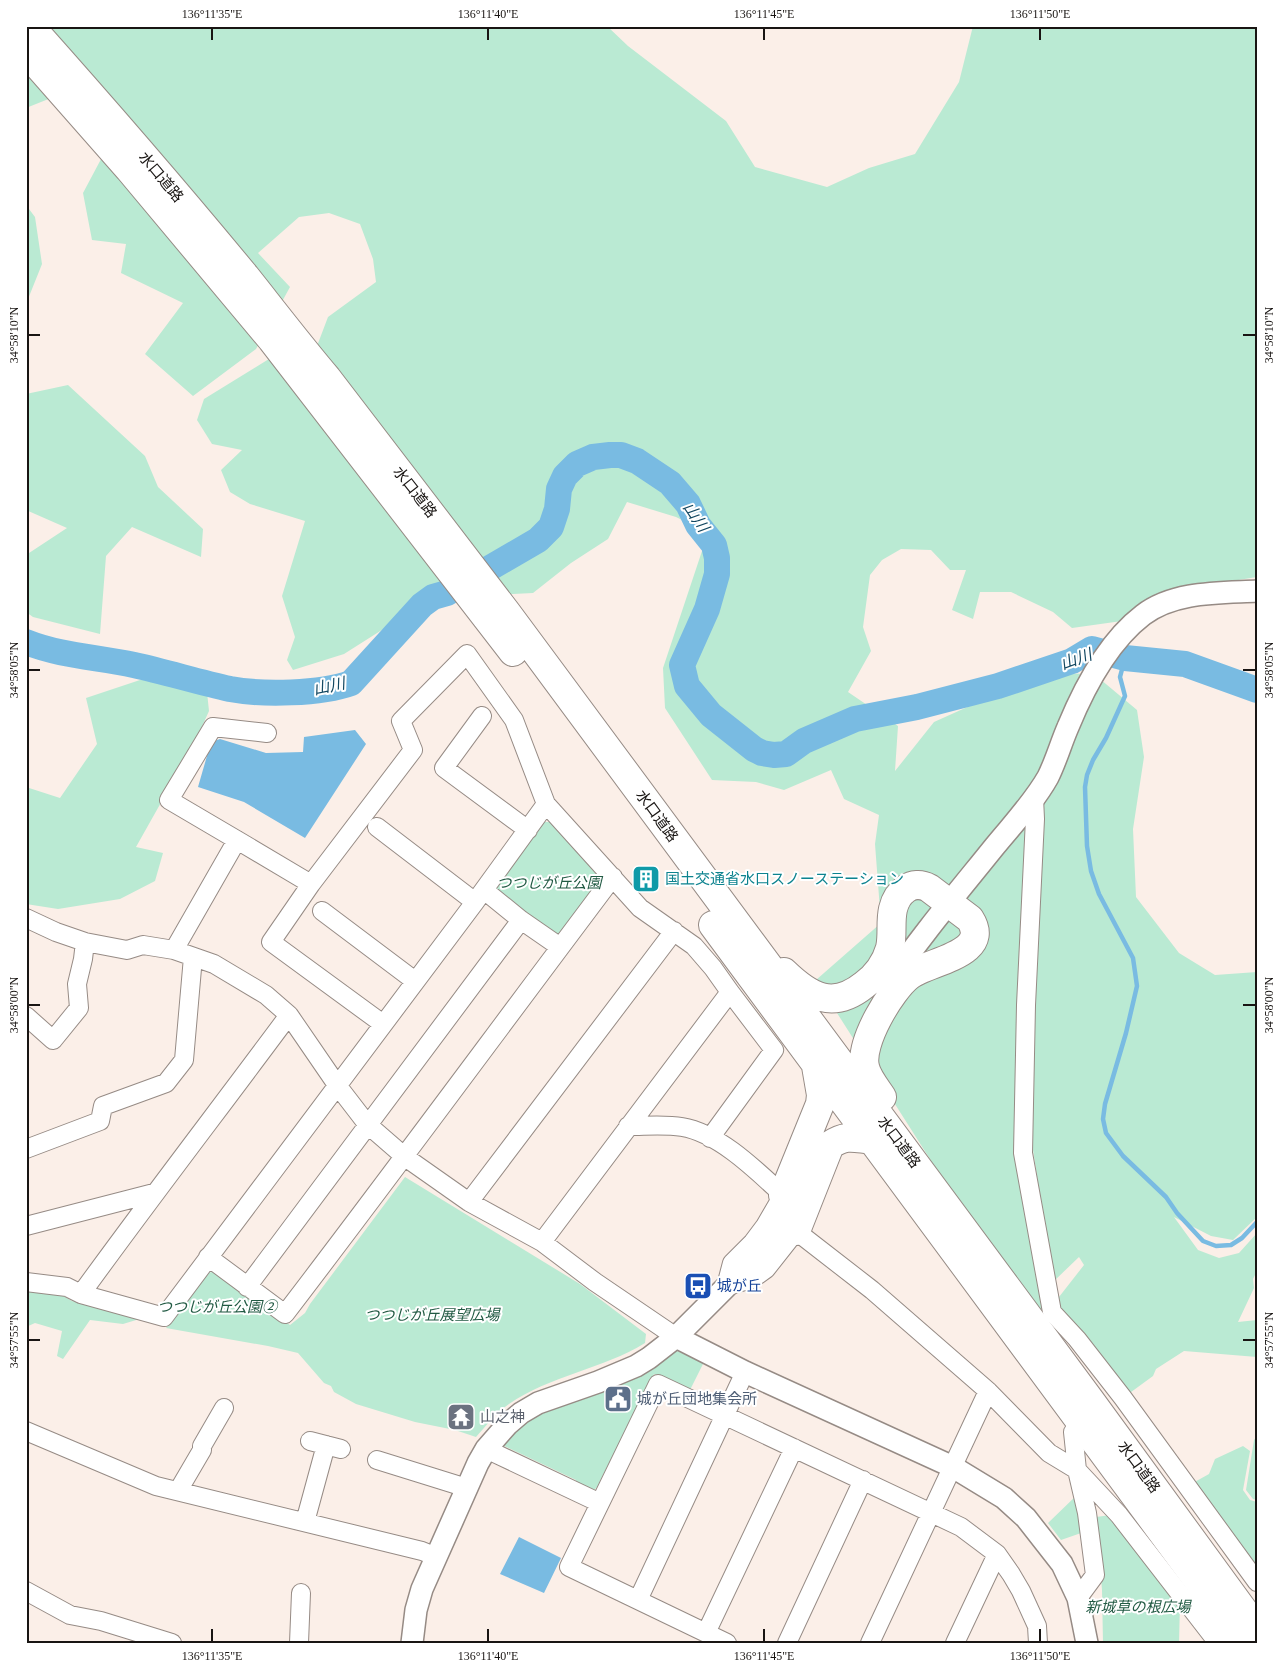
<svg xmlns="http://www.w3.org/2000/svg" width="1283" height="1669" font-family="'Times New Roman','Noto Sans JP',serif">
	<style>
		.green { fill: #baead3 }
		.water { fill: #79bbe2 }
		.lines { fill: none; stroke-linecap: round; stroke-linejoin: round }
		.stream { stroke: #79bbe2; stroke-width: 4.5 }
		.river { stroke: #79bbe2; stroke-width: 26 }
		.minor-casing { stroke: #968b85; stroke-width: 20 }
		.tertiary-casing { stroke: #968b85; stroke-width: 24 }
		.trunk-casing { stroke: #968b85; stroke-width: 30 }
		.minor { stroke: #fff; stroke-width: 18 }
		.tertiary { stroke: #fff; stroke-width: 21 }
		.trunk { stroke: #fff; stroke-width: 28 }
		.ticks { fill: none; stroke: #191513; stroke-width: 2 }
		.labels { text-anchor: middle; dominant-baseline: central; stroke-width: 4; stroke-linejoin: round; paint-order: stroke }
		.street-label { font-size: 15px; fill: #191513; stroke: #fff }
		.culture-label { font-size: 15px; fill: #0d838f; stroke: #fff; text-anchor: start }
		.park-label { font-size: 15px; font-style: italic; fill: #215a43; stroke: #fff }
		.transit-label { font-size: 15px; fill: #164399; stroke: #fff; text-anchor: start }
		.service-label { font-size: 15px; fill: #4e5e75; stroke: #fff; text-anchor: start }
		.worship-label { font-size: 15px; fill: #5b616d; stroke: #fff; text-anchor: start }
		.water-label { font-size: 16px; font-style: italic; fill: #134862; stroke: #fff }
		.neatline { fill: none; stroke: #191513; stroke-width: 2 }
		.ticks-label { font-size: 12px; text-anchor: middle; fill: #191513 }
	</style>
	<rect width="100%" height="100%" fill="#fbefe8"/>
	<!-- green -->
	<path class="green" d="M26,26h581l21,20 98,75 29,46 72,20 42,-19 46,-14 44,-72 14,-56h284v551l-87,14 -41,29 -57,8 -19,-16 -42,-20h-31l-7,27 -21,-9 14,-40h-16l-19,-20 -30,-1 -19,11 -12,15 -7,52 8,24 -23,41 50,34 -3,45 39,-49 109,-49 51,1 43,36 7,47 -11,72 3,68 43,56 36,22 42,-3v245l-24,23 -22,-4 -37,-19 24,33 21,8 20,-5 18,-20v38l-4,8 1,9 -16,34 19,-2v37l-73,-6 -28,18 -3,7 -26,19 -10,-8 -57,-81 -1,-9 25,-32 -5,-8 -26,25 -20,-132 -13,8 27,164 -70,-89 -161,-253 65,-57 -6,-79 4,-29 -35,-16 -13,-29 -47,20 -28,-8 -44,-2 -47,-72 -2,-40 45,-135 -32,-16 -49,-15 -19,37 -37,24 -38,30 -44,2 -74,11 -30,22 -41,26 -51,16 -6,-10 8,-23 -13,-41 23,-75 -55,-17 -20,-12 -9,-22 21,-20 -30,-6 -15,-24 7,-21 73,-45 40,-8 11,-29 48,-35 -3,-23 -13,-35 -31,-11 -30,4 -41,36 32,34 -34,62 -63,47 -48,-42 38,-51 -62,-30 5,-29 -34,-4 -9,-47 42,-79 -34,-32 -65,26z
		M26,205l9,12 7,47 -16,40z
		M68,385l77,71 13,31 45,42 -2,28 -69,-30 -26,29 -6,78 -67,-17 -7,-5v-57l41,-27 -41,-18v-116z
		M152,676l55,16 2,19 -15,33 -58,103 27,6 -8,28 -35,18 -62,10 -32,-5v-117l34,11 37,-54 -11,-46z
		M542,822h10l45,49 1,15 -38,52 -65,-44v-7z
		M405,1177l175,107 66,50 -1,9c-42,26 -96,33 -136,61 -13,9 -23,22 -33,33l-21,-7 -40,-8 -59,-18 -22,-12 -3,-6 -7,-3 -26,-30 -30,-7 -102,-18 41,-55 11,-2 72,54 15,-12 5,-9z
		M26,1290l34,4 12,7 74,16 -23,7 -33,-4 -27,39 -6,-3 5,-25 -27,-8 -9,4z
		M677,1351l27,11 -14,28 -36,-16 -57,113 -4,4 -17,-8v-3l-74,-35 15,-20 23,-17 92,-33z
		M1257,1436v64l-4,-1 -7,-9 8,-50z
		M1243,1446l7,5 -7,39 7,10 7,2v65l-66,-83 18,-10 6,-15z
		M1078,1494l6,38 -23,8 -13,-17z
		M1111,1515l69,88 -1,40h-76l-1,-53 -6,-73z"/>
	<!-- water -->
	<path class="water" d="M355,730l11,14 -61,94 -61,-36 -46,-15 13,-45 9,-3 46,14 37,-1 1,-15z
		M519,1537l42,21 -17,35 -44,-19z"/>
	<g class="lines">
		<!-- stream -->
		<path class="stream" d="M1125,658l-5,19 5,19 -19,42 -13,22 -6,15 -2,12 2,59 4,25 8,23 34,64 4,28 -11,47 -21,71 -2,15 3,14 17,23 43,41 11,16 26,28 13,5 15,-1 11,-7 15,-16"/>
		<!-- river -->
		<path class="river" d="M26,642c35,14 72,15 108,23 32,7 64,17 96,24 32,6 91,5 121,-6l71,-78 11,-8 14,-4 91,-53 13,-13 6,-18 2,-20 6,-13 12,-12 16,-7 17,-2h11l16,6 33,22 18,21 10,21 16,20 3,13v16l-10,35 -25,56 5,21 24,29 43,34 8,4 12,2 12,-1 18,-13 51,-22 62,-12 81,-21 74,-25 20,-12 33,9 60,6 72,26"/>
		<defs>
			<path id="minor" d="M482,716l-38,52 84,62
				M1034,798l1,21 -9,186 -3,148 29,159 25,27 46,59 134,184
				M377,827l98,75
				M237,840l-68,-40 44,-73 54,6
				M484,890l37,30 39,27
				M322,911l93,70
				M26,918l30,14 29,10 42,8 16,-5 31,5 40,14 52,31 23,20 48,70 30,39 38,33 64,45 73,40 53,40 81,55
				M174,950l63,-110 74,44
				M26,1016l27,24 26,-32 -2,-24 6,-25 2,-17
				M383,1024l-112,-82 40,-58 102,-134 -12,-29 66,-67 47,66 32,84 94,104 54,38 19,22 17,24 -188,250
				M628,1126c18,0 37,-2 54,1 37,6 75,44 101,68l-18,31 -12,16 -21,21 -6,23 26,-7 14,-10 30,-38 76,59 116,101 61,62 28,17 42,45 99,128
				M710,1138l64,-88 -44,-58
				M26,1149l74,-28 3,-15 63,-23 18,-23 9,-103
				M469,1202l205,-271
				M26,1226l128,-33
				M208,1257l77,57c111,-145 218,-291 328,-437
				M26,1282l41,5 14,7 83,23 311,-415 71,-98
				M247,1287l274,-367
				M81,1294c68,-94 139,-186 208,-279
				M26,1431l130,55 266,65 15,6
				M1073,1432l4,38 10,43 8,62 -17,23
				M310,1441l31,8
				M486,1449l114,54
				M377,1460l90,28
				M178,1491l24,-41v-4l22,-38
				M305,1522l21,-77
				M26,1591l44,24 31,6 71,22
				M638,1600l107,-228
				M706,1633l88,-185
				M299,1643l2,-50
				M727,1643l-158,-76 89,-183 303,143 36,27 14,20 10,17 16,35 1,17
				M787,1643l76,-163
				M870,1643l118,-252
				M955,1643l42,-89"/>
			<path id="tertiary" d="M886,987c33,-49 72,-95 109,-141 18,-22 39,-44 53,-69 8,-16 13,-34 20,-50 16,-39 41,-86 75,-112 31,-24 77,-22 114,-24
				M676,1337l69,35 208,95 51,31 22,20 36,46 16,34 9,45
				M412,1643l4,-33 6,-21 56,-126 8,-14 21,-24 14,-12 17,-10 60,-21 38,-16 13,-8 27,-21 89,-89c15,-18 26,-38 35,-59"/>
			<path id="trunk" d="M30,26c74,83 146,166 216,251 27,34 53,68 81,101l180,235 583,787 167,229
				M26,52l103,117 143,171 241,312
				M713,925l531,718
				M784,972c26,25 49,38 80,13 12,-9 22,-23 26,-37 3,-13 0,-26 3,-39 4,-17 19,-30 36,-21l41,31c23,36 -43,42 -61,57 -18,14 -50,67 -44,91 2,10 11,21 17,30
				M783,1195l37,-91 1,-9 -5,-29
				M796,1231l34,-86c17,-11 23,-7 42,-5"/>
		</defs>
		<!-- minor casing -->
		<use href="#minor" class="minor-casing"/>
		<!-- tertiary casing -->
		<use href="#tertiary" class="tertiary-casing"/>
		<!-- trunk casing -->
		<use href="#trunk" class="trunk-casing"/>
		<!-- minor -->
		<use href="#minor" class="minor"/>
		<!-- tertiary -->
		<use href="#tertiary" class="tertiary"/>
		<!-- trunk -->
		<use href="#trunk" class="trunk"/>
	</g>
	<!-- ticks -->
	<path class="ticks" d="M212,28v12M488,28v12M764,28v12M1040,28v12M28,335h12M1243,335h13M28,670h12M1243,670h13M28,1005h12M1243,1005h13M28,1340h12M1243,1340h13M212,1629v13M488,1629v13M764,1629v13M1040,1629v13"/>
	<!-- icons -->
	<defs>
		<symbol id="building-square" viewBox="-11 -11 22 22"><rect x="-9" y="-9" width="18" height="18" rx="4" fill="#0f9aa8" stroke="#fff"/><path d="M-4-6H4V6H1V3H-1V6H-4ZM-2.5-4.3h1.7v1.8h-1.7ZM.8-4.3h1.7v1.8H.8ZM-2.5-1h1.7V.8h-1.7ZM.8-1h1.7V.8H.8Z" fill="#fff"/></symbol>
		<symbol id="bus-square" viewBox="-11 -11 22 22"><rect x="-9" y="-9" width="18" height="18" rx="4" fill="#1a4fb4" stroke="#fff"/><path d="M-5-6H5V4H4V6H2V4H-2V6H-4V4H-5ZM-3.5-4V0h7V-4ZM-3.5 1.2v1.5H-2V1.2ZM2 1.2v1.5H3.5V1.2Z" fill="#fff"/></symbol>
		<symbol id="civic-square" viewBox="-11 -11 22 22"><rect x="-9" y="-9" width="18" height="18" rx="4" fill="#5c6f8a" stroke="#fff"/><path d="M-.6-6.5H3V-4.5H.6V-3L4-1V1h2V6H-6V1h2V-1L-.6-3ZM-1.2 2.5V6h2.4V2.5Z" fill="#fff"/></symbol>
		<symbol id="temple-square" viewBox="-11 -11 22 22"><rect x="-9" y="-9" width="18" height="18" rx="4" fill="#6b7280" stroke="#fff"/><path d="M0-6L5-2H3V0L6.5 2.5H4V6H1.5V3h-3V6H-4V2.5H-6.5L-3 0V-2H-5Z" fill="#fff"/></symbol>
	</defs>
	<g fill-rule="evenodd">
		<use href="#building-square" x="630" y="863" width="32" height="32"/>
		<use href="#bus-square" x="682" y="1270" width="32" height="32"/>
		<use href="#civic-square" x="602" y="1383" width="32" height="32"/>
		<use href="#temple-square" x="445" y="1401" width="32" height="32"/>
	</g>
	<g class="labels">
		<!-- street labels -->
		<g class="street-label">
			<text transform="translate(161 177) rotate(50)">水口道路</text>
			<text transform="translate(415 492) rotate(52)">水口道路</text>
			<text transform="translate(657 816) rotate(54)">水口道路</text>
			<text transform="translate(899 1142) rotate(53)">水口道路</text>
			<text transform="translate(1139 1467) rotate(54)">水口道路</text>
		</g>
		<!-- culture labels -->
		<g class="culture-label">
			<text x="665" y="879">国土交通省水口スノーステーション</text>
		</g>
		<!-- park labels -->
		<g class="park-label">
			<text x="549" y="883">つつじが丘公園</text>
			<text x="217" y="1307">つつじが丘公園②</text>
			<text x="432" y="1315">つつじが丘展望広場</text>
			<text x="1138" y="1607">新城草の根広場</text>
		</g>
		<!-- transit labels -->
		<g class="transit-label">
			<text x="717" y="1286">城が丘</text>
		</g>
		<!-- service labels -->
		<g class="service-label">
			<text x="637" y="1399">城が丘団地集会所</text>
		</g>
		<!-- worship labels -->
		<g class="worship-label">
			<text x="480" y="1417">山之神</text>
		</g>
		<!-- water labels -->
		<g class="water-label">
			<text transform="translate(696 517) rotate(56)">山川</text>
			<text transform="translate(1076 659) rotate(-20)">山川</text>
			<text transform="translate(329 686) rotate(-12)">山川</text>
		</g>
	</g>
	<!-- border -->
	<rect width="1283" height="1669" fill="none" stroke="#ffffff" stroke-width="55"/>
	<rect x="28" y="28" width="1228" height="1614" class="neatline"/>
	<g class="ticks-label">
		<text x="212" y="18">136°11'35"E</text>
		<text x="488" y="18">136°11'40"E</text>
		<text x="764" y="18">136°11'45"E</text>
		<text x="1040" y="18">136°11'50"E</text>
		<text transform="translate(14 335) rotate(-90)" y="4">34°58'10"N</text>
		<text transform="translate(1269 335) rotate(-90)" y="4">34°58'10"N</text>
		<text transform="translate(14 670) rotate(-90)" y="4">34°58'05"N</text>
		<text transform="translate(1269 670) rotate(-90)" y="4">34°58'05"N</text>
		<text transform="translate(14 1005) rotate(-90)" y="4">34°58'00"N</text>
		<text transform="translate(1269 1005) rotate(-90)" y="4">34°58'00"N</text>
		<text transform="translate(14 1340) rotate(-90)" y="4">34°57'55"N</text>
		<text transform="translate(1269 1340) rotate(-90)" y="4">34°57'55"N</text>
		<text x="212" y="1660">136°11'35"E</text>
		<text x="488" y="1660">136°11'40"E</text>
		<text x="764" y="1660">136°11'45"E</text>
		<text x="1040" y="1660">136°11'50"E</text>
	</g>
</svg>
